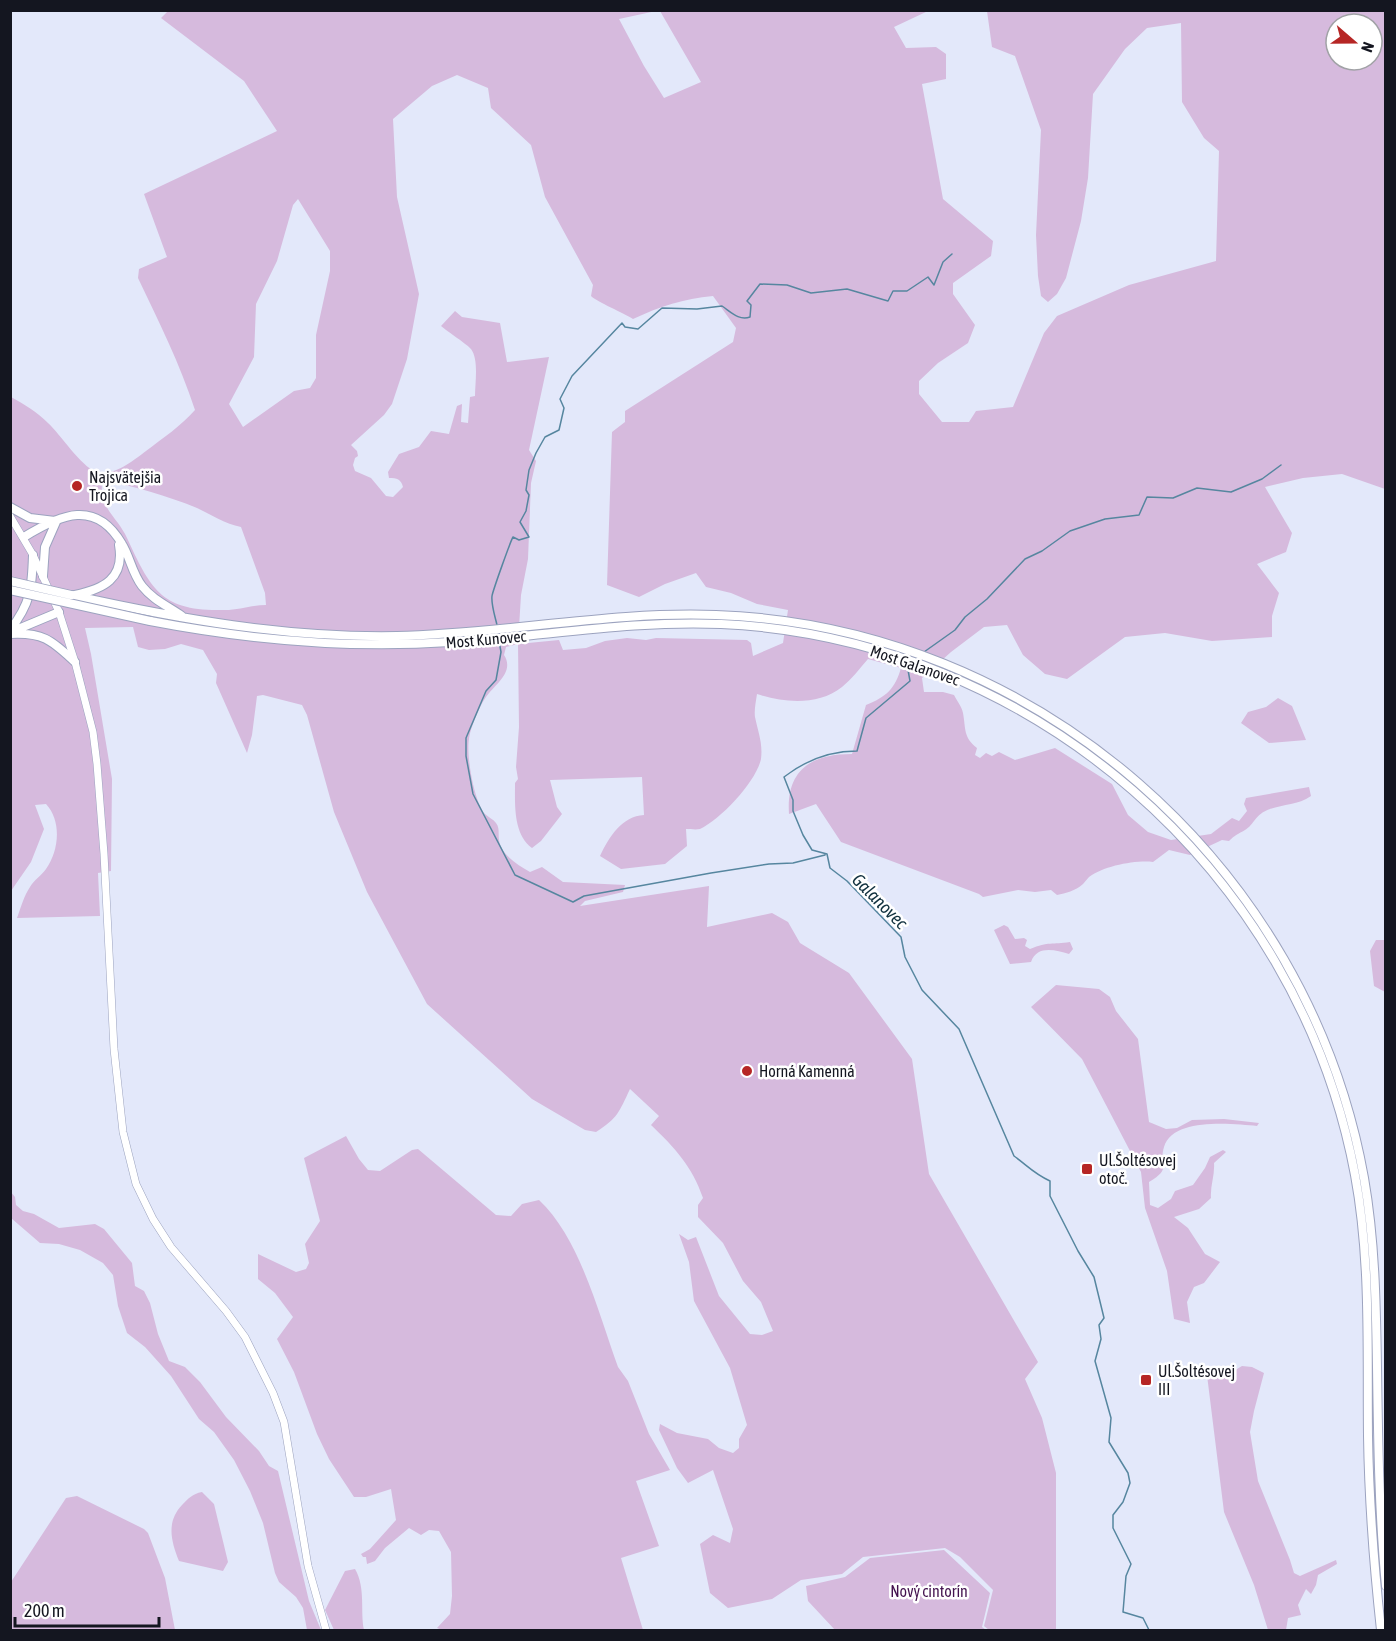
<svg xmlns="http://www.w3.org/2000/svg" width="1396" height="1641" font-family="'Asap Condensed',sans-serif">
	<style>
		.green { fill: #d6badd; fill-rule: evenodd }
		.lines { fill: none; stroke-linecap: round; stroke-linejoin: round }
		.stream { stroke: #56869f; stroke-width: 1.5 }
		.major-casing { stroke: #9ca3bf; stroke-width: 8 }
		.highway-casing { stroke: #9ca3bf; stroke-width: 10 }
		.major { stroke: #fff; stroke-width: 7 }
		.highway { stroke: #fff; stroke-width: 8 }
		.highway-bridge-casing { stroke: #9ca3bf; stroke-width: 10; stroke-linecap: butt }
		.highway-bridge { stroke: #fff; stroke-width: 8 }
		.poi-dot { fill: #b62625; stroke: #fff; stroke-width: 2 }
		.labels { text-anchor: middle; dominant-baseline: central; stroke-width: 5; stroke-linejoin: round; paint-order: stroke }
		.poi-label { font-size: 16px; fill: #141620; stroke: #fff; text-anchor: start }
		.street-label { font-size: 16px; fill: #141620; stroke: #fff }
		.park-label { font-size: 16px; fill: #44134f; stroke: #fff }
		.water-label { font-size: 18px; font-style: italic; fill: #11313f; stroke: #fff }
	</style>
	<rect width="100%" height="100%" fill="#e3e8fa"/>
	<!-- green -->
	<path class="green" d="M168,11h488l-37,8 25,47 20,32 37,-16 -41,-71h268l-34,16 12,21 30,-1 10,7v25l-24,5 21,115 50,42 -2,15 -38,27v11l22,31 -7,18 -30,20 -19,18v13l23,28h27l7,-11 37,-4 31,-74 13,-17 72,-31 87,-24 3,-110 -15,-13 -22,-36 -1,-79 -34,5 -22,21 -32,45 -5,84 -7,43 -15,57 -9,16 -9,8 -7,-6 -3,-20 -2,-41 5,-105 -26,-74 -23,-9 -5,-36h398v478l-43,-15 -39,4 -38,9 27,46 -6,19 -29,12 22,29 -7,23v21l-60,4 -47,-8 -40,4 -58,42 -22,-5 -22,-19 -16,-30 -23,2 -33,25 -29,26 2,14h19l11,3c3,6 8,12 9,18 3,16 0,24 14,35l-2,7 5,3 6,-5 6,3 7,-4 16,8 40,-12 57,36 16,31 20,17 23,8 40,-6 21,-16 7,3 8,-10 -3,-7 2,-6 63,-11 2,9c-13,9 -27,8 -41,13 -15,5 -16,16 -25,21 -7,4 -10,5 -16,11l-7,-1 -32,15 -21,-5 -16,12c-18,-2 -49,4 -64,15 -2,2 -4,5 -6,7 -8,7 -17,9 -26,11l-6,-5 -16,2 -17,-2 -35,7 -4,-3 -138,-52 -25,-38 -27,10c-3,-43 21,-60 63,-60l14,-49c20,-8 29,-16 35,-37l-33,-9c-8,9 -16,20 -26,28 -24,19 -58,16 -85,7 -1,7 -3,16 -2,23 3,15 8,26 6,42 -5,23 -40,60 -61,70 -4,1 -10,0 -14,0l1,17 -22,18 -44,5 -21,-13c9,-19 22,-40 44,-41l-2,-38 -92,3 7,27 5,7 -21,27 -9,7c-19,-14 -17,-44 -17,-65l3,-4 -2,-12 3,-40 -1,-83 -12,3 -2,8c11,17 -9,29 -18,42 -6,8 -16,32 -17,42 -3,16 5,63 16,75 3,3 8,5 11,9 4,5 2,11 3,17 2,15 19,25 31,32l12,-5 21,15 62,3 -2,7 -38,9 -5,5 129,-20 -2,41 65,-14 16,9 12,21 49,30 63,86 17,115 109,188 -13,17 17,39 14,55v157h-67l-5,-4 9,-36 -33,-33 -15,-9 -82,9 -21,17 -41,6 -29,19 -44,9 -18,-15 -10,-49 13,-9 17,8 3,-14 -20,-59 -25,13 -11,-15 -18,-38 1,-6 17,9 31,6 11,9 14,5 6,-5v-9l8,-14 -17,-57 -36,-67 -5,-39 -10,-28 9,6 8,-3 23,59 31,38 12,1 11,-4 -12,-29 -18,-21 -20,-38 -25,-26v-12l5,-7c-11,-32 -28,-50 -52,-73l8,-9 -29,-27c-11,23 -12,29 -34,43l-11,-2 -53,-31 -105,-95 -60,-112 -33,-80 -27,-97 -5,-10 -39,-10 -6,1 -5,39 -5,18 -31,-70 1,-9 -14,-24 -22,-6 -16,5 -16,1 -11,-3 -5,-20 -48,1 6,26 21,125 -1,92 -13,2 2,43 -83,2c4,-11 7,-22 13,-31 4,-7 11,-11 16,-18 13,-18 16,-48 0,-65l-11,1 9,24 -13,33 -20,29v-494c13,7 26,15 37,26 12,11 33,43 48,49 16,6 38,-12 50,-21 17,-13 35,-25 49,-41 -15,-46 -36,-88 -57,-132l1,-9 28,-12 -23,-63 133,-63 -33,-50 -83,-63zM1336,24h36v36h-36zM457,75l31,13 3,20 40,37 14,52 48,88 -2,11c6,6 33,17 42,23 28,-13 50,-20 80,-23l23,32 -3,14 -108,69v11l-13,10 -5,153 32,12 26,-13 31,-11 10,14 25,6 26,11 31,6 -5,33 -30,13 -2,-13 -4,-3 -91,-2 -10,2 -19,-2 -22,3 -19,7 -23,2 -4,-10 -41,4 3,-49 7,-36 3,-76 5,-22 -7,-11 20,-93 -42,5 -7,-39 -38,-6 -7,-6 -14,15c6,5 27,19 30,23 8,11 4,33 4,47l-5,1 -2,26 -7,-1 1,-18 -5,2 -8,28 -18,-3 -12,16 -20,7 -11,18 1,6c8,0 12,1 14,9l-10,10 -7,-1 -15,-18 -16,-7 -2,-6 2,-7 3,-2 -1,-5 -6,-6 33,-30 8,-11 15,-45 12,-65 -22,-97 -4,-78 39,-33zM298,199l32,52v20l-14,64v43l-6,10 -16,3 -51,36 -14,-23 25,-47 2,-53 21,-43 16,-56zM102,480c31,6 66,16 95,28 15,7 28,16 44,19l24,66 1,12c-15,0 -27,5 -41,5 -63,2 -74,-20 -98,-72 -6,-14 -20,-26 -24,-39 -2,-6 -1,-13 -1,-19z
		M1278,698l14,8 14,34 -37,3 -28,-20 7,-11 18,-5z
		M1004,925l4,2 7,12 9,-1 3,2 -2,6 5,3c19,-8 22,-4 40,-7l3,7 -4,5c-14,-4 -32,-9 -38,8l-21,2 -16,-34z
		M1376,940h9v52l-11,-6 -4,-35z
		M1056,985l43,4 11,8 6,14 22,28 11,83 17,7 11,-1 15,-8 32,-1 35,4 -2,3c-24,-2 -84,-9 -93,21 -6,20 9,20 -15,35l1,23 8,3 13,-9 4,-8 18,-6 12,-17 5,-11 13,-7 3,2 -12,11c1,12 -4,23 -3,35l-12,11 -25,8 14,11 17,26 15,8 -16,21 -10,4 -7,15 3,21 -16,-4 -7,-48 -22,-63 -4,-36 -59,-113 -51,-52z
		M346,1136l13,23 9,11 12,1 32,-21 6,-1 78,66 15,1 11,-12 17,-4c41,38 60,115 79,167l10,14 21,53 21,36 -34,11 23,65 -38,12 22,72h-201l-5,-2 13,-14 2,-18 -1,-44 -12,-21 -10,-1 -8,5 -12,-7 -24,20 -10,13 -8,3 -1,-7h-3l-2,-3 9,-5 26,-29 -5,-31 -25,8h-12l-25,-38 -12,-25 -23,-62 -17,-33 16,-22 -18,-24 -17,-14v-25l38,18 10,-3 3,-6 -4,-19 15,-23 -16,-63z
		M10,1191l5,6 1,8 7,6 11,3 25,14 36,-4 9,5 28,34 3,23 9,5 6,12 8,31 11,27 16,6 15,15 26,35 33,34 10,15 9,5 31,130 12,29h-14l-4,-22 -7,-11 -17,-15 -4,-9 -12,-50 -13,-32 -16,-31 -20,-28 -15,-13 -28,-43 -26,-29 -18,-14 -9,-27 -5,-31 -10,-12 -23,-13 -21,-6 -19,-1 -29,-25z
		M1242,1366l10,1 12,6 -10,38 -4,21 8,49 32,79 4,13 6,3 36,-16 1,4 -19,11 -2,10 -5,9 -5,-5 -8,16 3,10 -13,3 -2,12h-18l-14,-45 -30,-73 -18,-145 26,5z
		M202,1492l12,12 14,58 -5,9 -44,-10c-8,-20 -13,-39 3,-56 7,-7 10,-11 20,-13z
		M77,1496l67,33 4,4 17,45 10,52h-164v-48l55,-84z
		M944,1550l46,43 -8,34 4,3h-151l-27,-29 -2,-15 39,-9 25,-19z
		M355,1569c11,19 5,42 9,61h-30l-9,-20 20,-39z"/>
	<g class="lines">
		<!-- stream -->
		<path class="stream" d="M497,625c-2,-9 -6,-20 -5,-29 1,-6 19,-56 21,-59l6,3 10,-3 -9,-15 6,-11 3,-16 -3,-5 3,-20 7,-17 9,-16 14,-7 5,-22 -4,-9 12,-23 50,-53 3,4 13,2 24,-21 35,1 25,-3c9,6 17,15 28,11l1,-12 -4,-4 13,-17 27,1 24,8 36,-4 41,12 5,-10h14l21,-14 6,8 9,-23 9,-8
			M499,641l2,11 -5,28 -10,11 -20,47v18l7,38 42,81 58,27 11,-6 127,-23 58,-9 24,-1 32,-8
			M924,652l31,-22 10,-13 22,-18 38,-40 17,-8 28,-20 35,-12 34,-4 8,-18 26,1 24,-10 34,4 31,-13 19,-14
			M911,667l-3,3 2,11 -44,37 -9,33c-28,0 -51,9 -73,26l9,23v11l10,24 9,15 15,4 3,14 17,13 54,56 4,20 17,33 37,39 55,127c14,10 19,17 36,25v15l28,55 16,26 10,41 -5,7 2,14 -6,22 16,57 -2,24 19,31 2,10 -7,19 -10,13v13l18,36 -5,12 -3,36 20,6 6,12"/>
		<defs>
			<path id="major" d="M10,516l23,39 26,57 16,50 18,70 4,32 7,90 10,195 9,83 13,52 17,35 18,28 55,64 19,26 28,56 11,29 24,144 18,64"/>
			<path id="highway" d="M10,507l20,11 25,3
				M24,537c37,-23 72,-38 98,7 8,13 10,29 20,42 11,14 26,20 40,30
				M43,576l2,-29 11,-25
				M71,595c108,24 215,43 326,41 107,-2 212,-25 319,-21 319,11 592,250 648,563 11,63 12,126 13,189 1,73 2,146 9,219
				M75,595c28,-6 50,-16 44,-50
				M150,621c99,19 199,28 300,21 90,-5 180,-22 271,-18 310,14 577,246 634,551 16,86 12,174 13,261 1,65 6,130 13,194
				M10,630c21,-27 22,-42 23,-75
				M11,632l48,-20
				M10,634c34,-2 42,7 65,28"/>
		</defs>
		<!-- major casing -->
		<use href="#major" class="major-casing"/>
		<!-- highway casing -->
		<use href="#highway" class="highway-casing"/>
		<!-- major -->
		<use href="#major" class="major"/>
		<!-- highway -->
		<use href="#highway" class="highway"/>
		<defs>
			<path id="highway-bridge" d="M10,581l61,14
				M10,590l140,31"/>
		</defs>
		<!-- highway-bridge casing -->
		<use href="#highway-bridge" class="highway-bridge-casing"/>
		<!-- highway-bridge -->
		<use href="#highway-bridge" class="highway-bridge"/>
	</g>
	<!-- markers -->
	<g class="poi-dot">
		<circle cx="77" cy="486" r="6"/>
		<circle cx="747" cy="1071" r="6"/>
		<rect x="1081" y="1163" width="12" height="12" rx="3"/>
		<rect x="1140" y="1374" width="12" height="12" rx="3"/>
	</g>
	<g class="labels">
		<!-- poi labels -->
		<g class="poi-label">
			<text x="89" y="477">Najsvätejšia<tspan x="89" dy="18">Trojica</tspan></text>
			<text x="759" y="1071">Horná Kamenná</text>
			<text x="1099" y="1160">Ul.Šoltésovej<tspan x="1099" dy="18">otoč.</tspan></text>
			<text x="1158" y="1371">Ul.Šoltésovej<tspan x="1158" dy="18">III</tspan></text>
		</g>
		<!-- street labels -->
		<g class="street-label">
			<text transform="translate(486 639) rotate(-5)">Most Kunovec</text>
			<text transform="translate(915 665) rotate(19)">Most Galanovec</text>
		</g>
		<!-- park labels -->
		<g class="park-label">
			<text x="929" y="1591">Nový cintorín</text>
		</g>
		<!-- water labels -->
		<g class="water-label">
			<text transform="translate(880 901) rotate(45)">Galanovec</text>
		</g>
	</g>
	<!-- border -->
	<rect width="1396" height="1641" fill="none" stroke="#141620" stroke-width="24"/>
	<!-- north arrow -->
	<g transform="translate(1354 42) rotate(110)"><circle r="28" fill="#ffffff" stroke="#a1a2a6" stroke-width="1.5"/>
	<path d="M0-4.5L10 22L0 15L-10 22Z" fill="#b62625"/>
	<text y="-9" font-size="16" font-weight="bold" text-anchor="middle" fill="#141620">N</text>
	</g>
	<!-- scale -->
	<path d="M15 1617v9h144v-9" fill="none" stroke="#141620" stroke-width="3"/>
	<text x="24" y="1617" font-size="18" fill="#141620" stroke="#ffffff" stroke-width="4.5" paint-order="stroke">200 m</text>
</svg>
